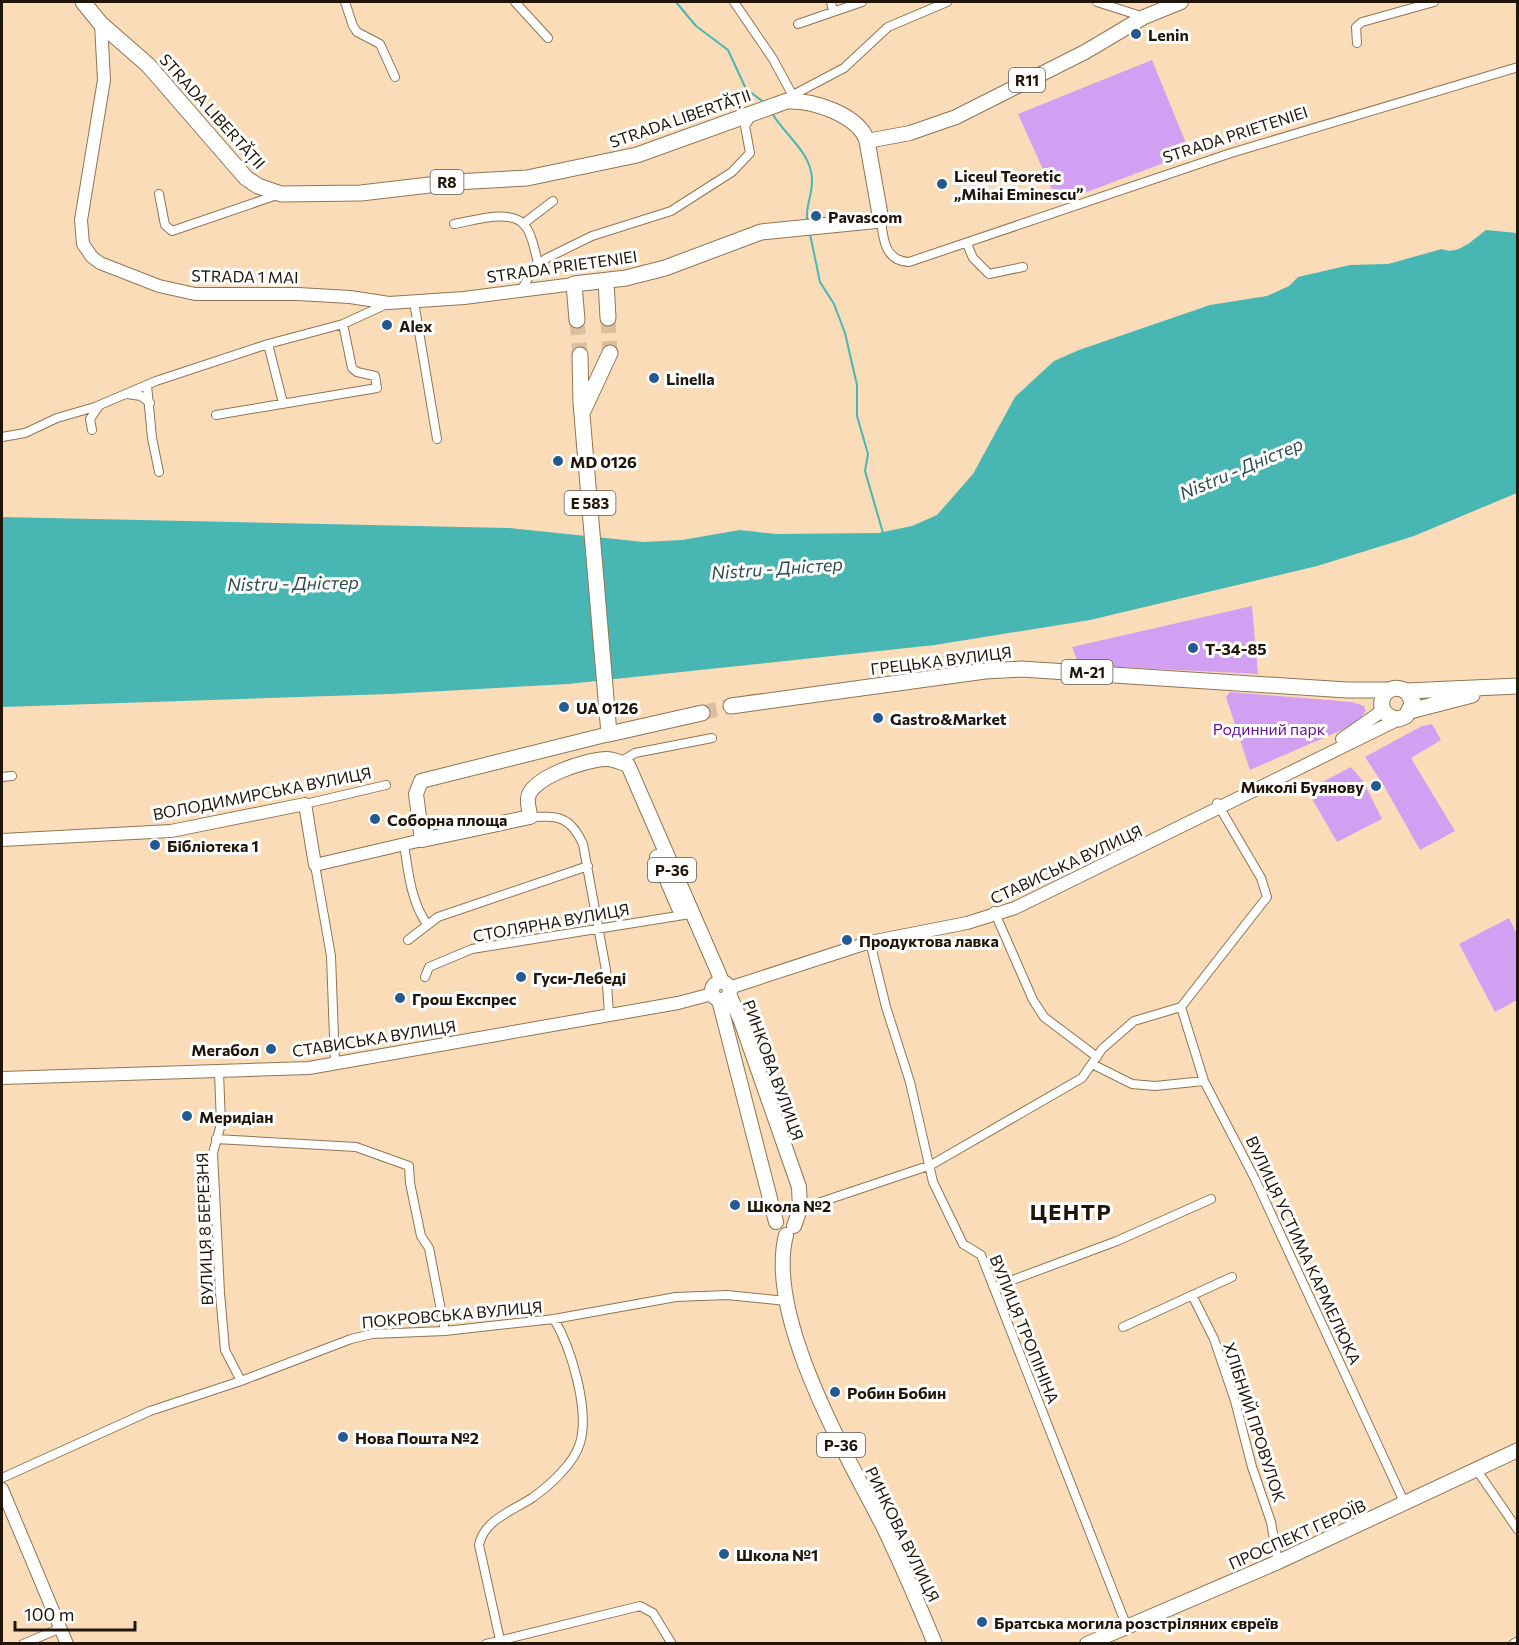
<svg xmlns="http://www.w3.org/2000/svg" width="1519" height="1645" font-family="Commissioner,sans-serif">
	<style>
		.green { fill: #d2a0f2 }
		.water { fill: #48b7b3 }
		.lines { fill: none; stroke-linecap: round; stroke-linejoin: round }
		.stream { stroke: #48b7b3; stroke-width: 2 }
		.highway-tunnel { stroke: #dabe9e; stroke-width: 15; stroke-dasharray: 15 8; stroke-linecap: butt }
		.street-casing { stroke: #907553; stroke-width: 10 }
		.secondary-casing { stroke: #907553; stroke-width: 14 }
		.primary-casing { stroke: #907553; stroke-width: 16 }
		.highway-casing { stroke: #907553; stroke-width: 17 }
		.street { stroke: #fff; stroke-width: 8 }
		.secondary { stroke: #fff; stroke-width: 12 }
		.primary { stroke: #fff; stroke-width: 14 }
		.highway { stroke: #fff; stroke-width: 15 }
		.poi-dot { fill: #235a92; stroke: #fff; stroke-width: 2 }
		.labels { text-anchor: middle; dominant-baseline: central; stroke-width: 6; stroke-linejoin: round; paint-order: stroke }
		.shield { fill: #fff; stroke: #635b52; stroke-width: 1.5 }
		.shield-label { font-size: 15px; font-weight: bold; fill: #201508 }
		.poi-label { font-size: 16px; font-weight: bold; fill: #201508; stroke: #fff; text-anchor: start }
		.street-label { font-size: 16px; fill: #201508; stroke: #fff }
		.park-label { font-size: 16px; fill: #6f1197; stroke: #fff }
		.water-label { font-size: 18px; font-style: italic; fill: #2d4e4d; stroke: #fff }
		.district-label { font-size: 22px; font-weight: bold; letter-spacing: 1.5px; fill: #201508; stroke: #fff }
	</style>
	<rect width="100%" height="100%" fill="#fbdcb8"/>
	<!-- green -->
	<path class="green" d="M1152,60l38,93 -132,50 -40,-89z
		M1252,606l6,68 -179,-9 -7,-18z
		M1230,692l122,10 12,4 2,5 -8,10 -16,9 -92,40 -24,-73z
		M1432,724l9,16 -30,18 44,73 -35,19 -37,-66 -18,-27 57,-31z
		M1351,767l12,14 19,38 -45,23 -30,-52z
		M1509,918l8,16v66l-22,12 -36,-68z"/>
	<!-- water -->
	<path class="water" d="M1486,230l31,3v260l-103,43 -97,30 -227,54 -155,25 -367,39 -178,10 -388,13v-190l507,11 135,14 38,-2 58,-10 36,4 102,-1 34,-7 25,-11 36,-41 42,-77 39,-36 25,-11 131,-45 57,-9 22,-10 9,-9 52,-12 38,-1 54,-15c16,7 32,-10 44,-19z"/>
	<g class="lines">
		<!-- stream -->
		<path class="stream" d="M676,2l20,24 32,24 18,39 19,14
			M772,113c13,23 41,40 40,69 0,13 -6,23 -5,37
			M810,234l10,48 14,22 11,29 12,52v31l11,38 -3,17 18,62"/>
		<!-- highway-tunnel -->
		<path class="highway-tunnel" d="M608,318l2,35
			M577,320l3,35
			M702,713l29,-7"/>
		<defs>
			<path id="street" d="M345,2l8,24 4,6 23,12 15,33
				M515,2l33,36
				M734,2l39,57 21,39
				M831,2l2,9
				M1097,2l47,15
				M798,24l64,-22
				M1357,43l-1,-16 6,-5 72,-20
				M793,95l51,-27 44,-41 59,-25
				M159,194l6,31 7,6 105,-36
				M881,220c2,19 4,41 28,42l322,-109 287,-86
				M454,224c19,-3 59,-17 72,3 7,10 9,25 12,36
				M523,224l30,-23
				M967,244l6,14 16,16 34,-7
				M522,289l12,-21 13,-10 45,-22 79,-25 61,-39 18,-19 -5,-27 6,-9
				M414,302l23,137
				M268,344l15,59
				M147,385l5,53 7,34
				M127,394l14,2 9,7
				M216,415l161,-27 -2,-12 -18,-4 -5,-4 -9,-44
				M92,430l-2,-11 9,-13
				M2,437l23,-4 32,-15 38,-11 61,-26 112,-37 75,-20 46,-21
				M620,762l15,-9 77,-15
				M2,777l10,-1
				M305,804l81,-19
				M530,817c29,-1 40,-1 53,27l23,126 3,44
				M404,844c4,27 7,58 23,80
				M315,865l16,91 4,108
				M994,911l39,89 11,17 53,40
				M408,940l30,-23 150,-51
				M870,942l16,65 24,75 23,100 30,62 18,11 146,372
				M425,977l4,-10 43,-18 218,-35
				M1181,1007l23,74 51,98 150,325
				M1094,1065l38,19 23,2 49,-5
				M219,1072l2,52 -8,29 7,140 5,57 16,31
				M216,1139l140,8 53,19 1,17 11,53 8,12 16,83
				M800,1209l131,-44 151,-87 20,-29 32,-28 47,-14 86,-110 -6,-19 -44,-75
				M994,1287l123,-46 94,-42
				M1192,1295l22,44 21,62 17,66 19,55 7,40
				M1123,1327l109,-50
				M1476,1469l42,61
				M2,1478l148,-67 91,-30 110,-42 21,-5 73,-3 109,-12 122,-22 51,-2 59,6
				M500,1640l-21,-95c5,-25 33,-34 53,-47 17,-12 42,-34 48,-55 10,-33 -9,-95 -26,-124
				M23,1644l38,-16
				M486,1644l154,-38 13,7 19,31
				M1513,1644l5,-3"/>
			<path id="secondary" d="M101,24l3,56 -23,140 2,24 9,13 8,6 59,23 36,8h103l52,3 39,6 75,-5 110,-14
				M1342,739l40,-28
				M2,840l169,-9 134,-27 10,61 107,-25
				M729,988l141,-46 97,-19 48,-15 384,-189
				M2,1078l307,-10 369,-65 34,-9
				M2,1489l65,155"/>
			<path id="primary" d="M867,141l43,-8 46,-16 129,-65 59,-35 37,-15
				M609,734l-188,47 -5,13 6,46 108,-23c0,-5 -3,-13 -2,-19 3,-21 58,-38 77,-39 7,-1 16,4 23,6l94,216
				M657,857l22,51
				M712 991a9 9 0 1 1 18 0a9 9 0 1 1-18 0Z
				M729,994l12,27 58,166 1,22 -6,17
				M719,1000l57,222
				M786,1235c-21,83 62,222 99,295 18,38 34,75 50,114
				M1087,1644l191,-82 240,-112"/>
			<path id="highway" d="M83,2l18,22 47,41 98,113 12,8 23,8 80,-1 94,-11 72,-4 110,-23 150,-54c26,-1 72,14 80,40l14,79 -120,12 -96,36 -39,10 -52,6 3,36
				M606,281l2,37
				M580,355l1,48 28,331 93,-21
				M584,409l26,-56
				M1406,691l7,11 -7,14 -7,3c-29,-2 -18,-41 7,-28l112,-5
				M731,706l254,-35 36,-2 326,21h40
				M1410,711l62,-16"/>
		</defs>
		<!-- street casing -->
		<use href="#street" class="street-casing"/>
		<!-- secondary casing -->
		<use href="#secondary" class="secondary-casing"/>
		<!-- primary casing -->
		<use href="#primary" class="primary-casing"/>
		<!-- highway casing -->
		<use href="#highway" class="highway-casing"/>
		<!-- street -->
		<use href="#street" class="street"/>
		<!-- secondary -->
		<use href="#secondary" class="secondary"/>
		<!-- primary -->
		<use href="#primary" class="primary"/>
		<!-- highway -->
		<use href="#highway" class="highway"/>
	</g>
	<!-- markers -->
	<g class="poi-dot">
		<circle cx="1136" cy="34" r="6"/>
		<circle cx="942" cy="184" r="6"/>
		<circle cx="816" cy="216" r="6"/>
		<circle cx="387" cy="325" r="6"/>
		<circle cx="654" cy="378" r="6"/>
		<circle cx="558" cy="461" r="6"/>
		<circle cx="1193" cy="648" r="6"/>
		<circle cx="564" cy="707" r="6"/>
		<circle cx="878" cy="718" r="6"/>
		<circle cx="1376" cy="786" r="6"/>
		<circle cx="375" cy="819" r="6"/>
		<circle cx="155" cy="845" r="6"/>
		<circle cx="847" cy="940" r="6"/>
		<circle cx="521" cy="977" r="6"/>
		<circle cx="400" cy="998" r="6"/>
		<circle cx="271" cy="1049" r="6"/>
		<circle cx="187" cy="1116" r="6"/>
		<circle cx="735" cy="1205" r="6"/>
		<circle cx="835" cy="1392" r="6"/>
		<circle cx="343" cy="1437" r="6"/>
		<circle cx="724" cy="1554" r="6"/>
		<circle cx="982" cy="1622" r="6"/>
	</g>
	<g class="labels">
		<!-- shield labels -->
		<g class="shield">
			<rect x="1009" y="68" width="36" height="24" rx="4.5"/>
			<rect x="430.5" y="170" width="33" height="24" rx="4.5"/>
			<rect x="564.5" y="491" width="51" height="24" rx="4.5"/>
			<rect x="1061.5" y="660" width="51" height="24" rx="4.5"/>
			<rect x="648" y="858" width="48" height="24" rx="4.5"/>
			<rect x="817" y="1433" width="48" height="24" rx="4.5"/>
		</g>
		<g class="shield-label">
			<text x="1027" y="80">R11</text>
			<text x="447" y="182">R8</text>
			<text x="590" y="503">E 583</text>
			<text x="1087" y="672">М-21</text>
			<text x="672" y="870">Р-36</text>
			<text x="841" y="1445">Р-36</text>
		</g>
		<!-- poi labels -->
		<g class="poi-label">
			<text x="1148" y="34">Lenin</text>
			<text x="954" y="175">Liceul Teoretic<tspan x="954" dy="18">„Mihai Eminescu”</tspan></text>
			<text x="828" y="216">Pavascom</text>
			<text x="399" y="325">Alex</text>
			<text x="666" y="378">Linella</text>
			<text x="570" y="461">MD 0126</text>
			<text x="1205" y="648">Т-34-85</text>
			<text x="576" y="707">UA 0126</text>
			<text x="890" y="718">Gastro&amp;Market</text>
			<text x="1364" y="786" text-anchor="end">Миколі Буянову</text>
			<text x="387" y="819">Соборна площа</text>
			<text x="167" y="845">Бібліотека 1</text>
			<text x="859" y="940">Продуктова лавка</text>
			<text x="533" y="977">Гуси-Лебеді</text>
			<text x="412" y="998">Грош Експрес</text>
			<text x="259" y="1049" text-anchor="end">Мегабол</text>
			<text x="199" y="1116">Меридіан</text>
			<text x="747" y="1205">Школа №2</text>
			<text x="847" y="1392">Робин Бобин</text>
			<text x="355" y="1437">Нова Пошта №2</text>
			<text x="736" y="1554">Школа №1</text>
			<text x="994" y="1622">Братська могила розстріляних євреїв</text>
		</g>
		<!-- street labels -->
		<g class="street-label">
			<text transform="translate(213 111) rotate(48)">STRADA LIBERTĂȚII</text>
			<text transform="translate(680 118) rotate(-19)">STRADA LIBERTĂȚII</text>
			<text transform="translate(1235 134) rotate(-18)">STRADA PRIETENIEI</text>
			<text transform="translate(562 266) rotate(-8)">STRADA PRIETENIEI</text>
			<text transform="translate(245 276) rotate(1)">STRADA 1 MAI</text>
			<text transform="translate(941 660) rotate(-7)">ГРЕЦЬКА ВУЛИЦЯ</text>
			<text transform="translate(262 793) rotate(-11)">ВОЛОДИМИРСЬКА ВУЛИЦЯ</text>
			<text transform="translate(1066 864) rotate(-25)">СТАВИСЬКА ВУЛИЦЯ</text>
			<text transform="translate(551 922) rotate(-10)">СТОЛЯРНА ВУЛИЦЯ</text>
			<text transform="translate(374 1038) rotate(-9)">СТАВИСЬКА ВУЛИЦЯ</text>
			<text transform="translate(774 1070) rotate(70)">РИНКОВА ВУЛИЦЯ</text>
			<text transform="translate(204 1229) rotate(-92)">ВУЛИЦЯ 8 БЕРЕЗНЯ</text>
			<text transform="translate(1304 1250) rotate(65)">ВУЛИЦЯ УСТИМА КАРМЕЛЮКА</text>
			<text transform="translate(452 1314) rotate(-5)">ПОКРОВСЬКА ВУЛИЦЯ</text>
			<text transform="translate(1025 1329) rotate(68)">ВУЛИЦЯ ТРОПІНІНА</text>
			<text transform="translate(1255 1422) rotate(72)">ХЛІБНИЙ ПРОВУЛОК</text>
			<text transform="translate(903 1534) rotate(64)">РИНКОВА ВУЛИЦЯ</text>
			<text transform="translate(1297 1534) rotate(-24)">ПРОСПЕКТ ГЕРОЇВ</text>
		</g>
		<!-- park labels -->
		<g class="park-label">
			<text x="1269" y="728">Родинний парк</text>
		</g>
		<!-- water labels -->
		<g class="water-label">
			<text transform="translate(1241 468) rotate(-23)">Nistru - Дністер</text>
			<text transform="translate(777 568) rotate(-4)">Nistru - Дністер</text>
			<text transform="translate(293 583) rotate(-1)">Nistru - Дністер</text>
		</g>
		<!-- district labels -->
		<g class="district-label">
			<text x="1071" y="1211">ЦЕНТР</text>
		</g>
	</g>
	<!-- border -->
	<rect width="1519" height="1645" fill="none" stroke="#201508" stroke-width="6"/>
	<!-- scale -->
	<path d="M15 1621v9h120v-9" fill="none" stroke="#201508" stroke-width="3"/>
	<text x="24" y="1621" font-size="18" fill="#201508" stroke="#ffffff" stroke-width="4.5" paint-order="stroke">100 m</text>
</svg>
